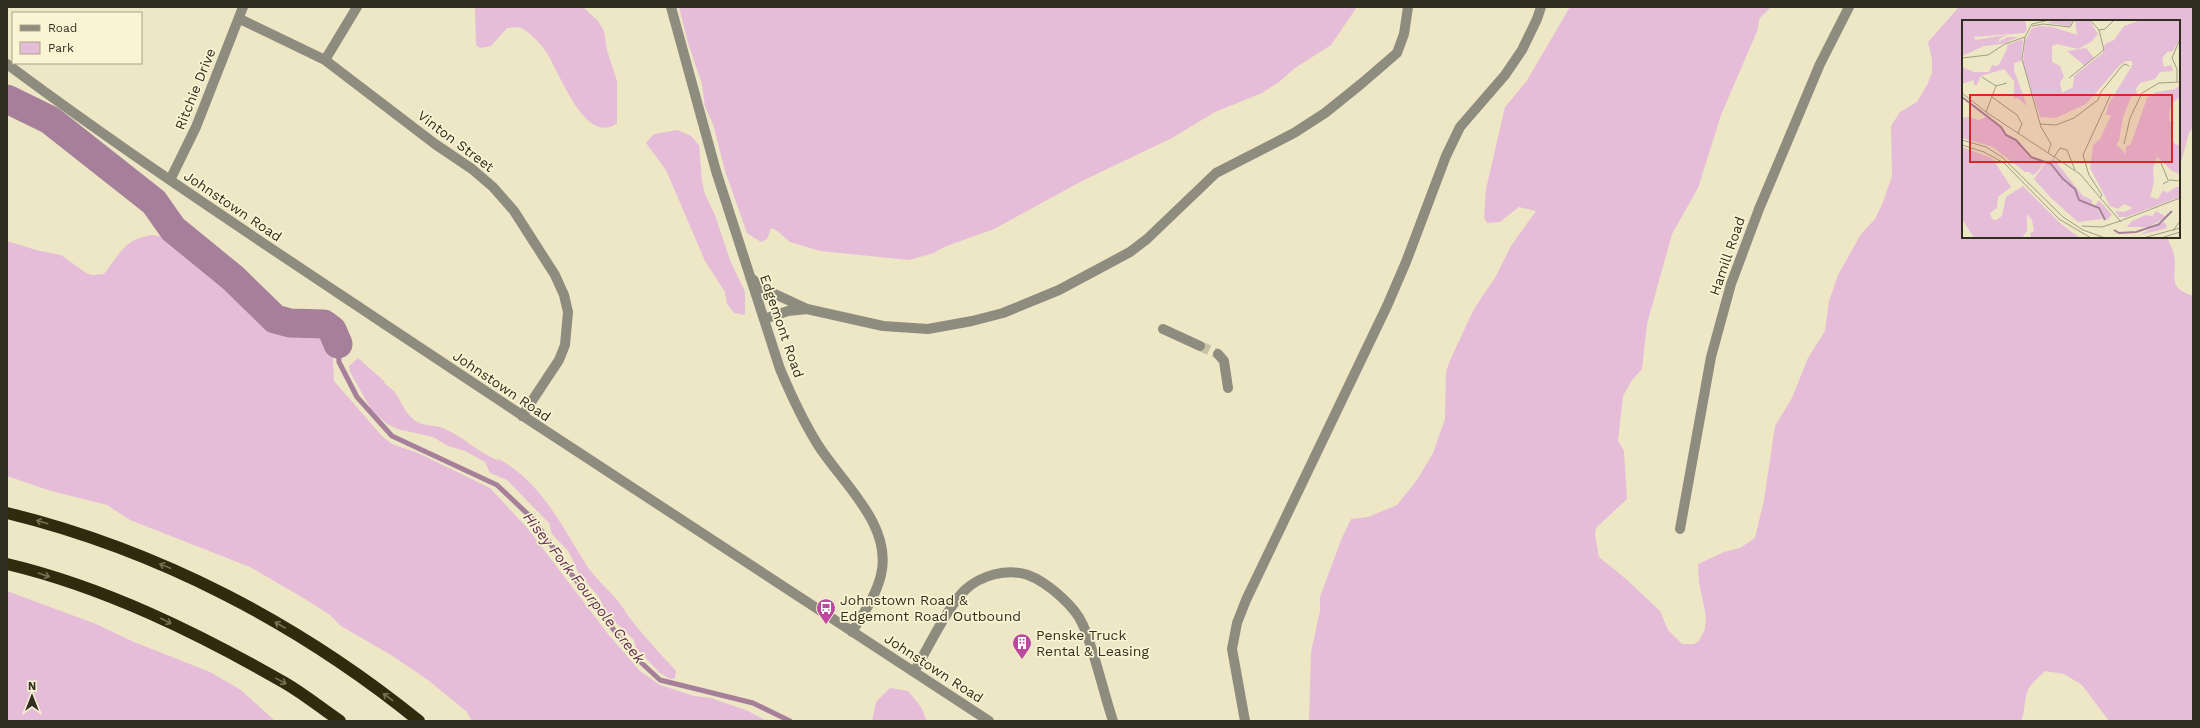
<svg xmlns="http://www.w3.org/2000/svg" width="2200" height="728" font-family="'Work Sans',sans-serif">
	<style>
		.green { fill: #e5bdd8 }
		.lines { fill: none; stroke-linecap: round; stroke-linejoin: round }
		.stream { stroke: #a6809a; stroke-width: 5 }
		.river { stroke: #a6809a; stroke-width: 29 }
		.minor-tunnel { stroke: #c7c2a5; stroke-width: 10; stroke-dasharray: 10 5; stroke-linecap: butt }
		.minor { stroke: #8e8c7e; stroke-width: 10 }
		.highway { stroke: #302b0f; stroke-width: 12 }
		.oneway { stroke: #777154 }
		.labels { text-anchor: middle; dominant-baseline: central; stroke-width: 3.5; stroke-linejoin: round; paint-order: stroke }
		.street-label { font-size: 14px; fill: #302e21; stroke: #faf4d3 }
		.poi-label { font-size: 14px; fill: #302e21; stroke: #faf4d3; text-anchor: start }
		.water-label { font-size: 15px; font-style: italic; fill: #633055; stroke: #faf4d3 }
		.inset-river { fill: none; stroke: #a6809a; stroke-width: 2 }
		.inset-road { fill: none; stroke: #a19d84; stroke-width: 1 }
		.view { fill: #d62828; fill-opacity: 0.15; stroke: #d62828; stroke-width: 2 }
		.inset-edge { fill: none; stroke: #302e21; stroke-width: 2 }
	</style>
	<rect width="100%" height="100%" fill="#ede7c6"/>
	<!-- green -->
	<path class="green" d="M475,7h108l15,14 6,10 3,19 10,31v42c-32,25 -59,-55 -71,-71 -7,-10 -16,-20 -27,-25l-12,1 -16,18 -11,2 -4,-3z
		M679,7h678l-26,38 -36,23 -16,14 -17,11 -47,19 -43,26 -90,43 -88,48 -50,18 -10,6 -25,7 -89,-9 -30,-9 -14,-12 -5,-2 -4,11 -6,3 -14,-9 -22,-62 -12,-47 -8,-17 -3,-23 -14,-41z
		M1570,7h201l-12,12 -1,10 -37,86 -23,73 -26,46 -25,90 -5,45 -10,11 -9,16 -5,45 6,10 3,48 -31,29 -1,7 4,22 27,22 34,32 8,19 14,14h12l5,-3 6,-12 1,-12 -7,-35 -1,-18 26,-12 16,-4 15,-10 9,-38 11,-74 17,-28 16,-40 17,-27 4,-30 9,-26 23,-41 14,-15 8,-17 9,-26 -1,-50 9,-14 17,-10 10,-17 5,-12v-14l-4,-17 31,-35h234v120l-4,6 -10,37v-149h-216v216h204c2,6 6,12 7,18 4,22 -9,31 19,41v425h-84l-27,-36 -18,-11 -19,-3c-6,6 -16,13 -18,22 -3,9 -2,19 -6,28h-712l2,-69 9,-41v-14l21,-57 10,-21 17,-2 29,-12 20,-25 16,-27 12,-34 1,-48 6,-15 22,-47 22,-33 15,-30 25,-35 -17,-4 -19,15 -13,1 -3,-5 2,-29 19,-82 21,-25z
		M678,130l13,6 8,9 3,36 3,13 10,21 15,45 15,32v23l-11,-2 -7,-9 -2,-12 -20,-31 -39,-91 -20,-27 8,-9z
		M151,235c46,4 88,64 123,91 16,12 41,0 58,15l2,40 48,55 10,8 26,9 72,35 38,41 80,105 32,37 20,14 34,11 17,2 37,13 19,10h-295l-6,-10 -38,-31 -37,-25 -50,-29 -11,-11 -25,-16 -55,-32 -120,-47 -23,-15 -56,-14 -44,-15v-235l29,9 25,5 25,18 6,2 12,-1c16,-20 19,-34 47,-39z
		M358,358l26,23 1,3c17,11 14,21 26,33 9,10 20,7 32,11 20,8 35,25 56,33l-2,-3c45,23 66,71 92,111 8,11 20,21 29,32 5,6 9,14 14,20 14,17 29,34 44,50l-1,7 -5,1 -10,-6 -24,-25 -2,-8 -26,-25 -10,-19 -19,-22 -10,-22 -17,-18 -3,-11 -42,-43 -17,-7 -5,-11 -20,-11 -17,-5 -15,-9 -36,-8 -10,-5 -16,-15 -21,-37 -1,-6z
		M7,591l89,33 38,18 76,30 31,18 34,31h-268z
		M890,688l18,3 13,16 6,14h-55l4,-19z"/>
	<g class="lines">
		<!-- stream -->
		<path class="stream" d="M338,344l1,18 18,35 35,39 105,49 37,35 38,55 61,80 27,25 93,23 37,18"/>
		<!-- river -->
		<path class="river" d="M7,99l43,21 104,82 19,27 60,49 42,41 15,4 34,1 8,6 6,14"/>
		<!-- minor-tunnel -->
		<path class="minor-tunnel" d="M1200,346l18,8"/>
		<!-- minor -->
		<path class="minor" d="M671,7l45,164 64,198c11,26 23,52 38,76 24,38 75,80 63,130 -5,21 -18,39 -29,57
			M240,19l85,41 110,84 37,25 21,18 21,24 41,64 9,20 4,17 -3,33 -6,15 -37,56
			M325,60l32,-53
			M7,64c122,91 250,175 376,259 201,134 403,266 606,398
			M170,180l26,-53 47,-120
			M750,277l14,12 41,19
			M764,319l24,-8 19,-2 76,17 45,3 44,-8 31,-8 56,-23 71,-38 17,-13 69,-66 78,-40 31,-20 36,-29 36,-31 7,-19 4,-27
			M1163,329l37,17
			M1218,354l6,7 4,27
			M1680,529l31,-172 20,-73 28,-75 61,-145 29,-57
			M914,672c13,-22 34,-66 51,-82 16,-15 42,-22 63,-15 19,7 47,31 55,50 12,28 20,66 30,96
			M1245,721l-13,-72 5,-26 9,-23 141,-294 19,-44 40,-106 14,-29 45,-52 17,-25 15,-31 4,-12"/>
		<!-- highway -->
		<path class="highway" d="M7,513c151,37 291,110 412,208
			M7,564c97,23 191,69 278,119 19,11 36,25 55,38"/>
	</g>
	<!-- one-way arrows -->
	<defs><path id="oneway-shaft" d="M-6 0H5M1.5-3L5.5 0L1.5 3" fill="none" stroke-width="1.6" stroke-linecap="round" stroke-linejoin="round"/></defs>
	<g class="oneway">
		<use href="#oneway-shaft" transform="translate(42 522) rotate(-163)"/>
		<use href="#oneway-shaft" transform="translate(165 566) rotate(-158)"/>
		<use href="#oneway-shaft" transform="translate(44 575) rotate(19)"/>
		<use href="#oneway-shaft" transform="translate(166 621) rotate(27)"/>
		<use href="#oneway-shaft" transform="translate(280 625) rotate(-150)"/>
		<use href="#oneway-shaft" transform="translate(281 681) rotate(29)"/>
		<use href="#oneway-shaft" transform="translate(388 697) rotate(-143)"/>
	</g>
	<!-- icons -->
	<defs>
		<symbol id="bus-pin" viewBox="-11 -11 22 30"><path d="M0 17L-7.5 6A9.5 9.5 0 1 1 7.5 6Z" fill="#bd48a0" stroke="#faf4d3"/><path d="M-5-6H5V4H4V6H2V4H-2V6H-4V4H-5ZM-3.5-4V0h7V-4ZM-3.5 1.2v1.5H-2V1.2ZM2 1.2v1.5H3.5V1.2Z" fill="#fff"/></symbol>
		<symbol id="building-pin" viewBox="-11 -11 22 30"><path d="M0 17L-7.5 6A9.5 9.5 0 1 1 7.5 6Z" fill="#bd48a0" stroke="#faf4d3"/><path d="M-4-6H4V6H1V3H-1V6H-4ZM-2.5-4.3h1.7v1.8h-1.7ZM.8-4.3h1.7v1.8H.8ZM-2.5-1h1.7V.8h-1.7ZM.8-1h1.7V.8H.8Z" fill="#fff"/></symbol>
	</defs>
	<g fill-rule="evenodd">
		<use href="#bus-pin" x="815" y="597" width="22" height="30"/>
		<use href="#building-pin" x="1011" y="632" width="22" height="30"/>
	</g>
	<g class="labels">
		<!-- street labels -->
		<g class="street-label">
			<text transform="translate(195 89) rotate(-68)">Ritchie Drive</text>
			<text transform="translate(456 141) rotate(37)">Vinton Street</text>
			<text transform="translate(233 206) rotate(34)">Johnstown Road</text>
			<text transform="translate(1727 256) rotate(-71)">Hamill Road</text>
			<text transform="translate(782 326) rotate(71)">Edgemont Road</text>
			<text transform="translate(502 386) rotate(34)">Johnstown Road</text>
			<text transform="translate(934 668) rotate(33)">Johnstown Road</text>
		</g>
		<!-- poi labels -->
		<g class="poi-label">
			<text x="840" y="600">Johnstown Road &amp;<tspan x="840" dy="16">Edgemont Road Outbound</tspan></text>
			<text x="1036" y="635">Penske Truck<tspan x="1036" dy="16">Rental &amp; Leasing</tspan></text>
		</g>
		<!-- water labels -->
		<g class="water-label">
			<text transform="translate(584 588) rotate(52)">Hisey Fork Fourpole Creek</text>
		</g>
	</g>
	<!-- overview -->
	<g transform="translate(1962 20)">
		<rect width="218" height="218" fill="#ede7c6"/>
		<path d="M0,0h63l2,10 -3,3 -50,4 1,3 31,-5 -7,4v3l8,-5h11l-15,7 -19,2 -22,10zM94,0h17l-1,5 -4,1 -22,-3zM113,0h14l9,14 -7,8 -13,7 -21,-5 -5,2v16l8,4 4,11 -4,5 2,11 11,-6 1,-11 29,-23 2,-9 9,-4 10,-14 17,-6h39v18l-7,13 -6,1 -5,6 2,9 7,-2 2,6 -13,1 -5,7 -15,4 -4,6 1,5 -6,3 -8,20 -4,24 -3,3 10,10v-7l5,-3 16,-46 9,-6 19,-3 5,-4v12l-9,7 -2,12 1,6h4l-3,11 3,10 6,3v28l-8,-3 -15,-14 -4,11 1,14 -4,15 8,2 5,-9 4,3 9,-6h4v10l-54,20h-7l-4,-6 9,1 9,-4 -9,-4 -6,5 -8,-3 -20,-38 3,-23 7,-6 11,-24h-5l2,-10 25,-41 -2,-3h-5l-7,5 -33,38 -30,14 -16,-1 -17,-53 2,-23 7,-13 8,-2 13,1 24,8zM61,19l-2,22 -7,2v7l13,36 -9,-8 -4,1v-18l-10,-12 -23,7 -4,9h-3v-5l-12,4v-17l12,5h15l3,-7 5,1 3,-3 7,-14v-4zM124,28l8,10 -9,8 -18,-15zM7,97l10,3 7,-3 14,9 5,9 10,5 14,17 15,6 -7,9 -4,3 -4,-3h-4l-32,-25 -31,-9v-20zM0,127l30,11 19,29 -13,10 -1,11 -7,5 2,6 4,1 6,-4 4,-19 17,-11 38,38 19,14h-49l-1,-5 4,-2 -2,-11 -5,-6v17l-5,7h-48l-12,-19zM91,138l30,38 9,4v4l-13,-5 -4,-11 -11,-9 -14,-17zM83,143l7,3 12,16 11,7 3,11 20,9 4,10 -24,3 -27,-24 -17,-19zM137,180l13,15 -5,5 -4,-2 -3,-10 -6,-1zM194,191l10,6 -17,10h-22l5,-6 14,-6 7,1zM202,202l3,4 -2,3 -26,6z" fill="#e5bdd8"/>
		<path class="inset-river" d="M0,77l39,30M39,107l5,8 10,5 15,17 20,7 12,15 12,10 4,11 20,8 6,12M197,204l13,-13M152,210l5,3 17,-1 24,-8"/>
		<path class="inset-road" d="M128,0l9,10M70,6l11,-2 27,3 4,-7M137,10l6,-1 9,-9M0,38l26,-3 17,-11 20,-7M20,57l14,9M107,58l35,-28 -5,-20M215,62v-13l-5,-11 8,-19M0,73l24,19 94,62 41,48M30,77l25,18 5,9 -4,9M218,90v27M24,92l10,-26 11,-3M78,104l16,1 18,-7 24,-18 3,-8 20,-25 4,-3 4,2M0,120l24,7 16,10 61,60 20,13 22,8M162,124l6,-26 12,-25 17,-10 21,-1M0,125l22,7 20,11 55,56 32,19M86,133l3,-9 -10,-17 -19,-68 3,-22 7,-13 17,-4M92,137l6,-9 7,2 8,20M199,143l7,17M201,164l7,-4 10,1M138,178l2,-3 -13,-20 -6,-20 28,-61M158,201l60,-23M120,206l20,1 18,-6M211,211l7,-10M181,218l37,-10M199,218l19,-6"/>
		<path class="view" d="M8,75h202v67h-202z"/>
		<rect width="218" height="218" class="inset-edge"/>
	</g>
	<!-- border -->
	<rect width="2200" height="728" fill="none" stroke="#302e21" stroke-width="16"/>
	<!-- legend -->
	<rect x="12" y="12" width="130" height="52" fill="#faf4d3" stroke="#a9a58c"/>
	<rect x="20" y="25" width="20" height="6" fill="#8e8c7e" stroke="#a9a58c"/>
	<text x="48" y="32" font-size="12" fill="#302e21">Road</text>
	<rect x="20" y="42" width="20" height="12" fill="#e5bdd8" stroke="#a9a58c"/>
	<text x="48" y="52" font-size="12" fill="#302e21">Park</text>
	<!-- north arrow -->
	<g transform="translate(32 696)" stroke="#faf4d3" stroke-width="3" paint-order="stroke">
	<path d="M0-3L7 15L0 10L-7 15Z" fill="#302e21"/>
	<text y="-6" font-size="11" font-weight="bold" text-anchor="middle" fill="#302e21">N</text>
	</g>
</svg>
